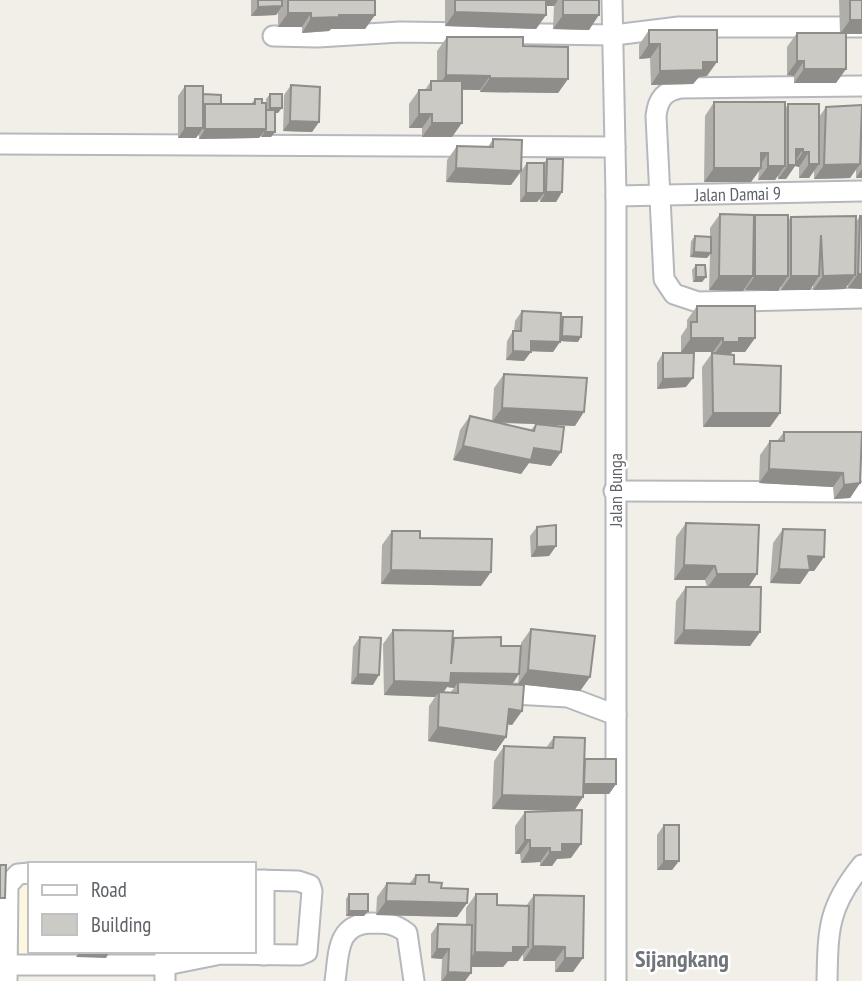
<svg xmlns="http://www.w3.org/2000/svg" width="862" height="981" font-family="'PT Sans Narrow',sans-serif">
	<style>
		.commercial { fill: #fef7e0 }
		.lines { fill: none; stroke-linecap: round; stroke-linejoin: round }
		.minor-casing { stroke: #b5b8bc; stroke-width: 23 }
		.minor { stroke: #fff; stroke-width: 19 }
		.wall { fill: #afaea9; fill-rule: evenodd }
		.shaded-wall { fill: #8f8d8a }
		.building { fill: #cccac5; stroke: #8f8d8a; stroke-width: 2 }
		.labels { text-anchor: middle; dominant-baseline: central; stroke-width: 5; stroke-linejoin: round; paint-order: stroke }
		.street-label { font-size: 18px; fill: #5f6368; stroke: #fff }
		.district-label { font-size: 24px; font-weight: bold; fill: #70757a; stroke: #fff }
	</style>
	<rect width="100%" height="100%" fill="#f1efe8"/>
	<!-- commercial -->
	<path class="commercial" d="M14,881l16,1v69h130v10l-148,-1z"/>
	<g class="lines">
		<defs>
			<g id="minor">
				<path d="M612,0l4,196v785"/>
				<path d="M273,36l45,1 82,-5 214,3 65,-8h183"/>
				<path d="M862,86l-181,2c-16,3 -23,10 -25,28l8,163 10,15 24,8 164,-4"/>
				<path d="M0,144l615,3"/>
				<path id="s1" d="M616,196l246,-5"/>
				<path d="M614,491l248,1"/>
				<path d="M514,694l54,3 48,18"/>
				<path d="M264,880v75"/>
				<path d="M165,951v30"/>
				<path d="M7,965h159l55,-11 79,1 7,-3 5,-61 -2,-6 -12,-4 -44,-1"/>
				<path d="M7,981l1,-96 10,-11 12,-1"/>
				<path d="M335,981c4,-27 1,-57 36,-58 15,0 23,0 36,10l7,48"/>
				<path d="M827,981c1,-52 1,-74 35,-116"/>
			</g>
		</defs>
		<!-- minor casing -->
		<use href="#minor" class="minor-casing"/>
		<!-- minor -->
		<use href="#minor" class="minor"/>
	</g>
	<!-- wall -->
	<path class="wall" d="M251,0h124v15l-10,14h-34l-2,2 -27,2v-6h-24v-14l-2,2 -25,1z
		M445,0h154l-10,30 -36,-1 1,-23h-8v9l-10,14 -91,-3z
		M839,0h23l-16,34v35l-10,14h-42v-7l-7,-1v-28l10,-14h43z
		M649,30l58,46 -8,1 -6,7 -42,1 -1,-27 -11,1v-14z
		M447,37l76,9 45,33 -10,14 -78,-1v-2h-18l-10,47h-30v-9h-13v-24l10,-14h6l6,-9h6v-30z
		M291,85l28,37 -7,10 -29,-1 1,-36z
		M185,86l36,18h30l4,-5 7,4 5,7 -1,-11 4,-5 8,19h-3v19l-4,5 -10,-1 -2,2 -60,1v-5l-3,4h-18v-42z
		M714,102l71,7 3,-5 31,13 7,-10 36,-2v73h-6v-9l-6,9 -36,1v-9l-5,8h-10v-11l-4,-1 -9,13h-8v-4l-3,5h-17l1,-9 -8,11h-47l1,-66z
		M493,139l28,32 6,-8h17l3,-4 15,33 -6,10h-16v-3l-3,3h-17v-29l-9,12 -65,-3 1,-22 10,-14 31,1z
		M720,214l34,3 1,-2 33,6 3,-4 65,5 4,-6h2v73l-14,-1v-4l-3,5 -32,1v-5l-3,5h-29v-4l-3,5 -33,-1v-2l-2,3 -34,-1 1,-36 -3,4 -17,-1 1,-16 4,-5 15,1v-9z
		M696,265l10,12 -4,5h-9l-1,-12z
		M697,306l58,32 -10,14h-13l-2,3 4,9 46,49 -10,14h-67l-1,-60 11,-15h-32v-16l6,-9v-7z
		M522,311l38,9 3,-3 15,25 -18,-1 -7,11 -22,-1 -7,10 -18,-1 1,-19 6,-10h1l1,-10z
		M663,353l23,34 -29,2v-26z
		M504,374l71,52 -37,-2 13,42 -22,-3 -8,11 -68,-14 7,-30 10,-14 22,5 2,-33zM498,423l38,1 -5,6z
		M784,432l76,51 -10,15 -16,1 -1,-12 -74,-4 1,-28 10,-14h7z
		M686,523l71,51 -9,13 12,45 -10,14 -76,-2 2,-43 10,-14h21l-2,-7h-31l2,-43z
		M537,527l19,19 -7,10 -18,1 -1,-21z
		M783,529l41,28 -10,14h-5l-9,13 -30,-1 3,-40z
		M392,531l28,7 61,48 -100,-2 1,-39z
		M531,629l59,48 -10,14 -62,-7 1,-10 -7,11 10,26 -10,14 -4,-1 -2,13 -10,14 -68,-10 1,-35 6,-9 -51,-2 -1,-51 10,-14 59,11 2,-3 47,8 18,27 2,-30zM447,687l7,1 -4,5 -6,-1z
		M360,637l13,48 -22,-1 2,-37z
		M554,737l31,22 31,25 -7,10h-25l-1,3 -9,14 -3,47 -14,1 -5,7h-12v-4l-19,1 -1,-9h-5v-28l10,-14 34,-1 -67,-2 2,-48 10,-15 42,2z
		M664,825l15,36 -7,9h-15v-35z
		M416,875l51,28 -10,14 -81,-2 1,-18 10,-14 22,1z
		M349,894l19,17 -4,5h-18v-17z
		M476,894l21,11 29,1 8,-11 50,1 -11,76h-18v-11h-32v-7l-5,7h-10l-5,6h-32v6l-6,8h-24l1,-22 -11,-1v-24l7,-10 28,1v-17z"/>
	<!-- shaded-wall -->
	<path class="shaded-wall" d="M545,0h13l-4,6h-13z
		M282,6l-6,9 -25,1 7,-9z
		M455,12l91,3 -10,14 -91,-3z
		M288,13h23l-9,14h-24z
		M339,15h36l-10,14h-34l-2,2 -27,2 9,-15z
		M563,15h36l-10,15 -36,-1z
		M850,20h12v14h-22z
		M649,44h11l-10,14 -11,1z
		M797,61h7l-10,15 -7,-1z
		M703,62h14l-10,14 -8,1 -6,7 -42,1 9,-14z
		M804,69h42l-10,14h-42z
		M446,75l44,1 -10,14 -44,-1z
		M490,78l78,1 -10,14 -78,-1z
		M270,108h12l-4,5h-11z
		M419,114h13l-10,14h-13z
		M290,121l29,1 -7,10 -29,-1z
		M432,123h30l-10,14h-30z
		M185,128h18l-7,10h-18z
		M205,129h61l-7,9 -60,1z
		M265,132h10l-4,5h-10z
		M796,149h7l-9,14z
		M803,152h6l-10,15 -4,-1 -9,13h-8l10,-14h6z
		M761,153h7l-9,14z
		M809,164h10l-10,14h-10z
		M860,164l-10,14 -36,1 10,-14z
		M768,166h17l-10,14h-17z
		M456,168l65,3 -10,14 -65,-3z
		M714,168h47l-10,14h-47z
		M862,169v9h-6z
		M546,192h16l-6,10h-16z
		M526,193h18l-7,9h-17z
		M694,252l17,1 -4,5 -17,-1z
		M858,274h4v15l-14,-1z
		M855,275l-10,14 -32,1 10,-14z
		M719,276h34l-10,15 -34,-1z
		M755,276h33l-10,15 -33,-1z
		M791,276h28l-9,14h-29z
		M696,277h10l-4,5h-9z
		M562,336l19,1 -3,5 -19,-1z
		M691,338h32l-10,14h-32z
		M739,338h16l-10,14h-13l-3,4h-16l10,-14z
		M531,341l29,1 -7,10 -29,-1z
		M513,351l18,1 -7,9 -18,-1z
		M693,378l-7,9 -29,2 6,-10z
		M502,408l82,4 -9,14 -83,-4z
		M713,413h67l-10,14h-67z
		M463,446l71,2 27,4 -10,14 -22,-3 -8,11 -68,-14z
		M769,469l74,4 -10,14 -74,-4z
		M860,483l-10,15 -16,1 10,-14z
		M556,546l-7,10 -18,1 6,-10z
		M808,556l16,1 -10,14h-5l-9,13 -30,-1 9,-14z
		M684,565l31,1 -10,14h-31z
		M391,570l100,2 -10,14 -100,-2z
		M717,574h40l-9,14h-41z
		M684,630l76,2 -10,14 -76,-2z
		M528,670l62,7 -10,14 -62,-7z
		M451,673l68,1 -10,14 -51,-6 -4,6 -7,-1 -7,10 -1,-5 -4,5 -51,-2 10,-14z
		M358,674l21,1 -6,10 -22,-1z
		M509,709l13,2 -10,14 -13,-2z
		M438,727l68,10 -10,14 -68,-10z
		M583,784h33l-7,10h-32z
		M502,795l81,2 -9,14 -82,-2z
		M525,840h5l-10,14h-5z
		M562,844h19l-10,14 -14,1 -5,7h-12l10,-14z
		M530,848h20l-10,14 -19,1z
		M664,861h15l-7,9h-15z
		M386,901l81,2 -10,14 -81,-2z
		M349,911h19l-4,5h-18z
		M533,946l32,1 -10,14h-32z
		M513,947h15l-10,14h-10l-5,6h-38l10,-15z
		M437,949h12l-7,10 -11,-1z
		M80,951h30l-4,7 -30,-1z
		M565,958h18l-10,14h-18z
		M448,972l23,1 -6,8h-23z"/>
	<!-- building -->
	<path class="building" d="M258,0h24v6l-24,1z
		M288,0h87v15h-36v2l-28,1v-5h-23z
		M455,0h91v15l-91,-3z
		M563,0h36v15h-36z
		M850,0h12v20h-12z
		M649,30h68v32h-14v8l-43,1v-27h-11z
		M797,33h49v36h-42v-8h-7z
		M447,37h76v9l45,1v32l-78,-1v-2l-44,-1z
		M431,81h31v42h-30v-9h-13v-24h12z
		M291,85l29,2 -1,35 -29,-1z
		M185,86h18v42h-18z
		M203,94l18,1v9h-16l-2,3z
		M270,94h12v14h-12z
		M255,99h7v4h4v26h-61v-25h50z
		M714,102h71v64h-17v-13h-7v15h-47z
		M788,104h31v60h-10v-12h-6v-3h-7v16h-8z
		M862,105l-2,59 -36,1 2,-58z
		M266,110h9v22h-10l1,-3z
		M493,139l29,1 -1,31 -65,-3 1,-22 36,1z
		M547,159h16l-1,33h-16z
		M527,163h17v30h-18z
		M720,214l34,1 -1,61h-34z
		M755,215h33v61h-33z
		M856,216l-1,59 -32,1 -2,-41 -2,41h-28v-59z
		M860,216h2v58h-4z
		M695,236l16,1v16l-17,-1z
		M696,265h9l1,12h-10z
		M697,306h58v32h-16v4h-16v-4h-32v-16h6z
		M522,311l39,2 -1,29 -29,-1v11l-18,-1v-20h8z
		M563,317h19l-1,20 -19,-1z
		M663,353h31l-1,25 -30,1z
		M712,353l22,2v9l47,2 -1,47h-67z
		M504,374l83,4 -3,34 -82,-4z
		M470,416l64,15 2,-7 28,3 -3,25 -27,-4 -3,12 -68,-14z
		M784,432h78l-2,51 -16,2 -1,-12 -74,-4 1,-28h14z
		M686,523l73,2 -2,49h-40l-2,-8 -31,-1z
		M556,525v21l-19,1v-20z
		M783,529l42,1 -1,27 -16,-1 2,14 -31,-1z
		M392,531h28v7l72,1 -1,33 -100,-2z
		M686,587h75l-1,45 -76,-2z
		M531,629l64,7 -5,41 -62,-7z
		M393,630l60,1 -2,33 3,-26 47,-1v9h20l-2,28 -68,-1 -1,10 -56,-2z
		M360,637l21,1 -2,37 -21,-1z
		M458,682l66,3 -2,26 -13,-2 -3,28 -68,-10 1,-35 19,1z
		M554,737l31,1 -2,59 -81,-2 2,-49 49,2z
		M585,759h31v25h-32z
		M582,810l-1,34h-19v8h-12v-4h-20v-8h-5v-28z
		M664,825h15v36h-15z
		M0,865h6l-1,33h-5z
		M416,875h13v7l13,1 -1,5 27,1 -1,14 -81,-2 1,-18 28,1z
		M349,894h19v17h-19z
		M476,894h21v11l32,1 -1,41h-15v6l-38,-1z
		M534,895l50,1 -1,62h-18v-11l-32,-1z
		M438,924l34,1 -1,48 -23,-1 1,-23h-12z"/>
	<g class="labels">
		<!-- street labels -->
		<g class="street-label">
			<text stroke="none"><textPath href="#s1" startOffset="122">Jalan Damai 9</textPath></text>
			<text transform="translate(615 490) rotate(-90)">Jalan Bunga</text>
		</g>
		<!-- district labels -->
		<g class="district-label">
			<text x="682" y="958">Sijangkang</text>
		</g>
	</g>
	<!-- legend -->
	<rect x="28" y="862" width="228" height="91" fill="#ffffff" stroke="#bfc1c3" stroke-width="2"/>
	<rect x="42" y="885" width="35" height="10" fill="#ffffff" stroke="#bfc1c3" stroke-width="2"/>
	<text x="91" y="897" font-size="21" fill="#5f6368">Road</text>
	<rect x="42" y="914" width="35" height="21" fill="#cccac5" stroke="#bfc1c3" stroke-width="2"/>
	<text x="91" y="932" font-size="21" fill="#5f6368">Building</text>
</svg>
